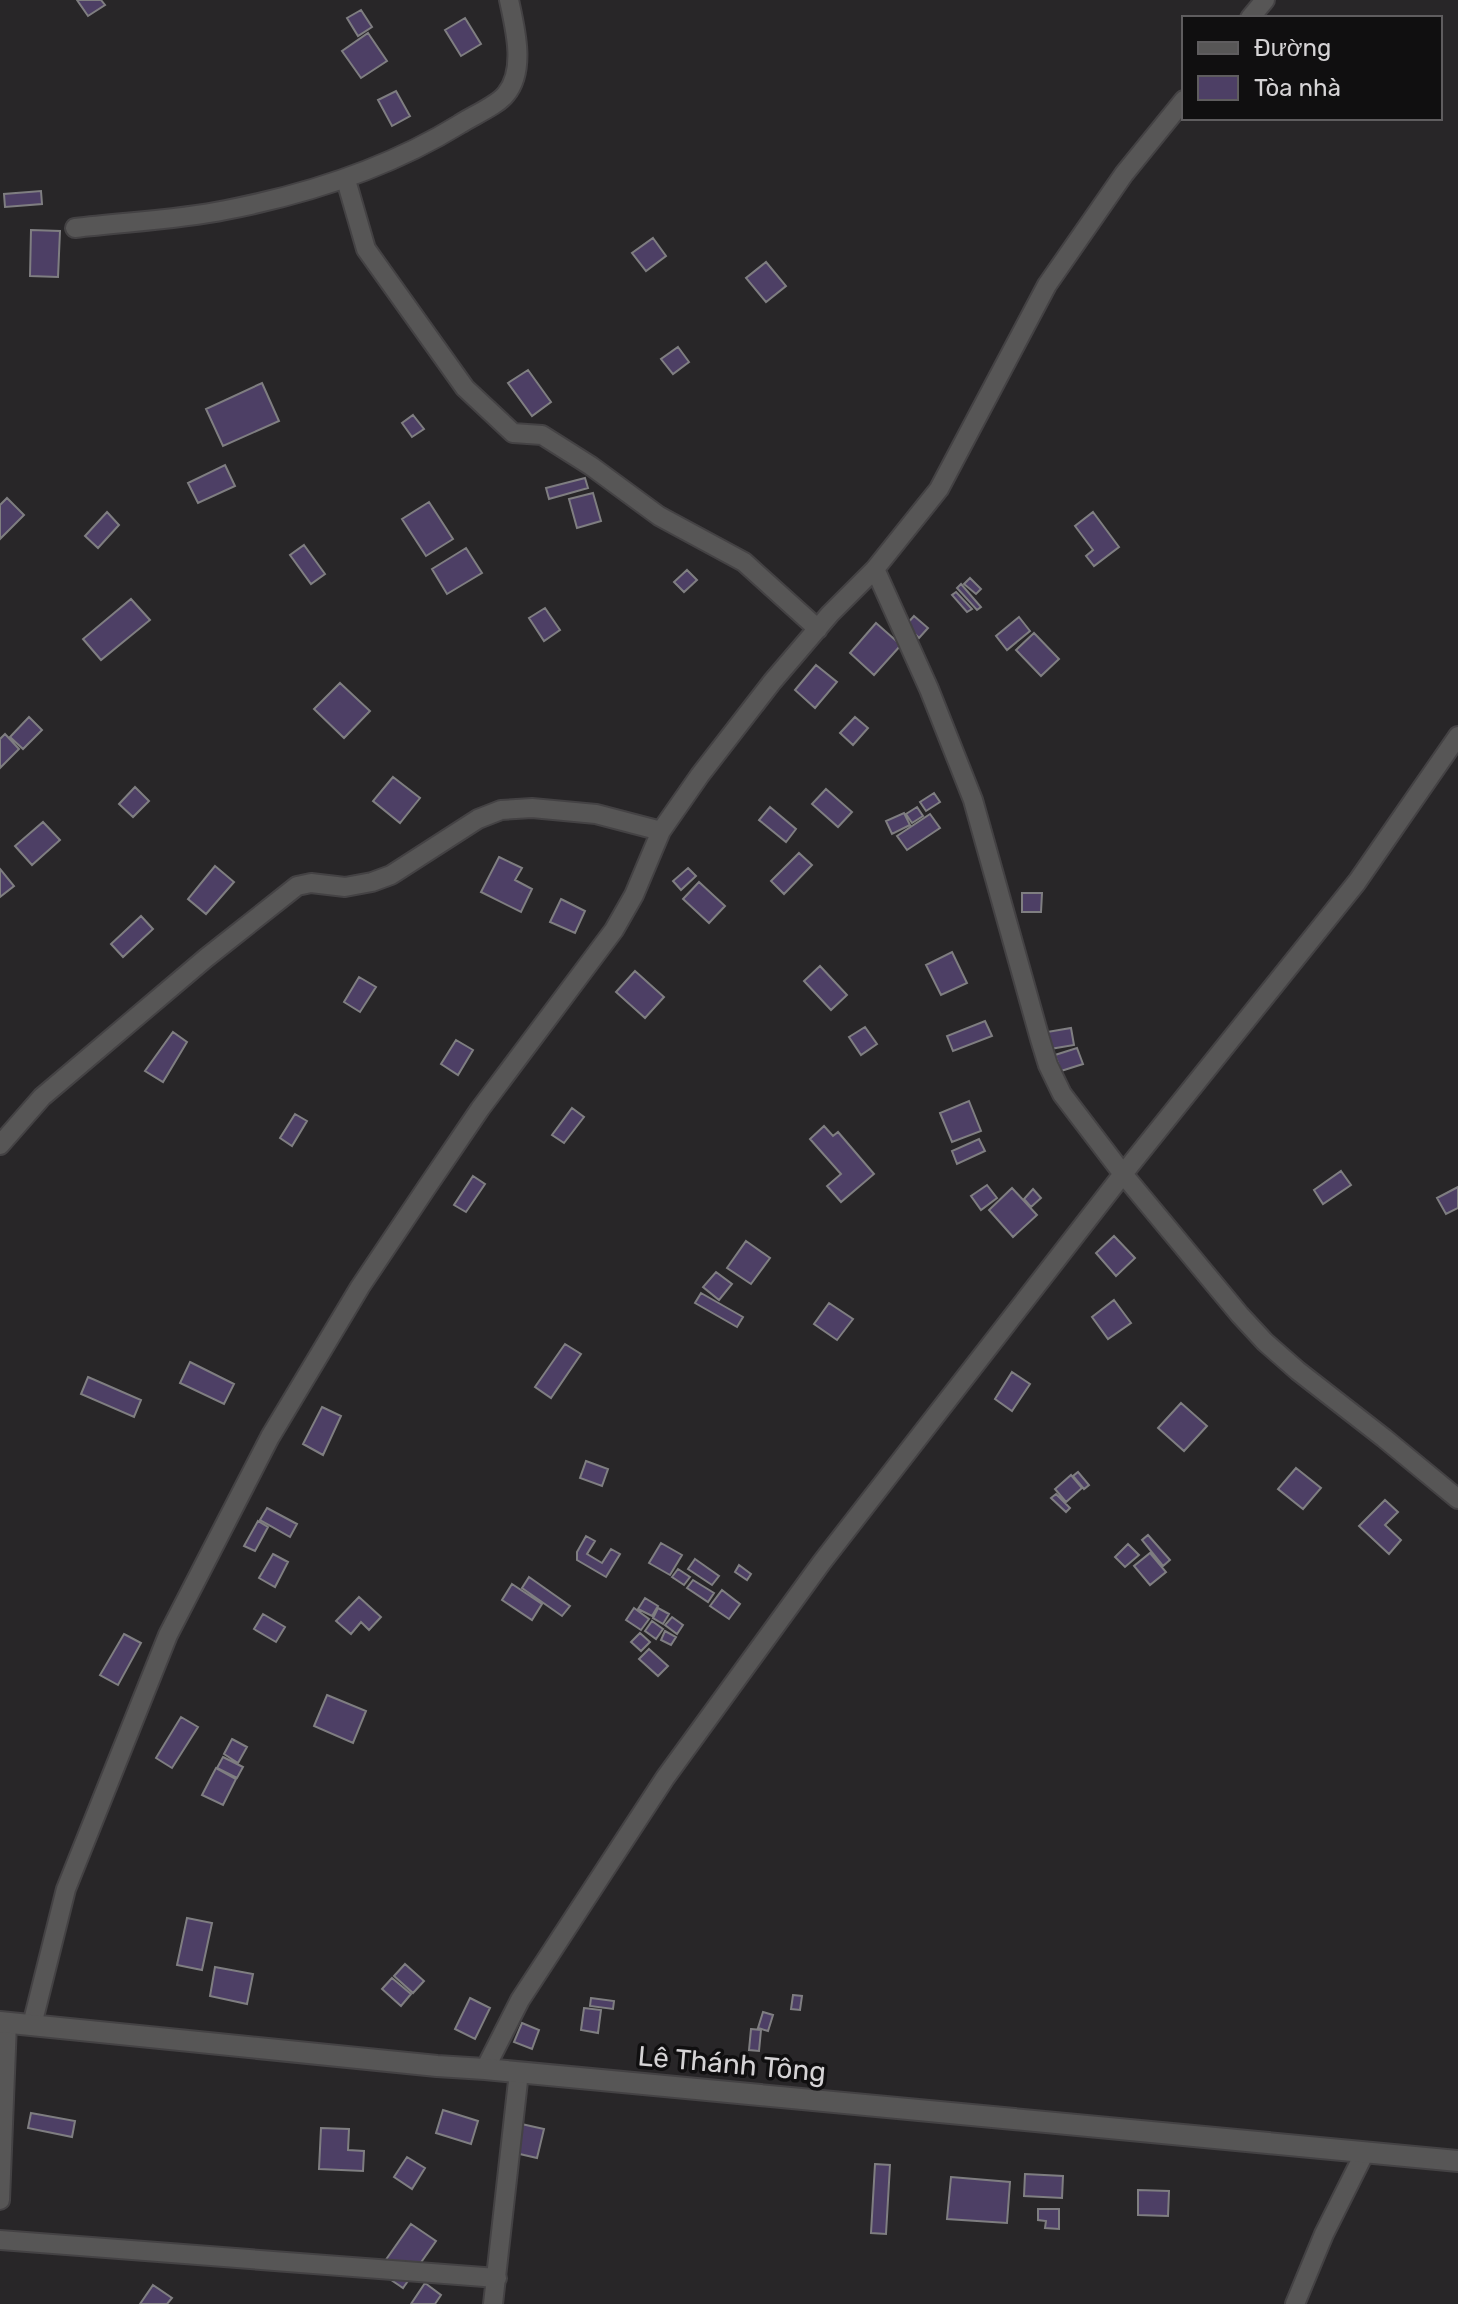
<svg xmlns="http://www.w3.org/2000/svg" width="1458" height="2304" font-family="Rubik,sans-serif">
	<style>
		.building { fill: #4d3f65; stroke: #7f7e81; stroke-width: 2 }
		.lines { fill: none; stroke-linecap: round; stroke-linejoin: round }
		.minor-casing { stroke: #444244; stroke-width: 22 }
		.tertiary-casing { stroke: #444244; stroke-width: 24 }
		.minor { stroke: #575656; stroke-width: 18 }
		.tertiary { stroke: #575656; stroke-width: 20 }
		.labels { text-anchor: middle; dominant-baseline: central; stroke-width: 7; stroke-linejoin: round; paint-order: stroke }
		.street-label { font-size: 28px; fill: #d5d3d5; stroke: #100f10 }
	</style>
	<rect width="100%" height="100%" fill="#282628"/>
	<!-- building -->
	<path class="building" d="M77,0h24l4,5 -17,11z
		M361,10l11,17 -14,9 -11,-18z
		M465,18l16,26 -20,12 -16,-26z
		M368,33l19,28 -26,17 -19,-27z
		M396,91l14,25 -18,10 -14,-26z
		M41,191l1,13 -37,3 -1,-13z
		M31,230l29,1 -2,46 -28,-1z
		M653,238l13,18 -20,15 -14,-18z
		M766,262l20,24 -20,16 -20,-24z
		M678,347l11,15 -16,12 -12,-15z
		M528,370l23,32 -19,14 -24,-33z
		M262,383l17,38 -56,25 -17,-37z
		M413,415l11,14 -12,8 -10,-14z
		M225,465l10,21 -37,17 -10,-20z
		M585,478l3,10 -39,11 -3,-11z
		M593,493l8,28 -24,7 -8,-29z
		M7,498l17,17 -24,24v-34z
		M429,502l24,37 -27,17 -24,-37z
		M107,512l12,13 -21,23 -13,-12z
		M1093,512l26,35 -25,19 -8,-10 7,-6 -18,-24z
		M304,545l21,29 -14,10 -21,-29z
		M466,548l16,25 -35,21 -15,-25z
		M687,570l10,10 -13,12 -10,-10z
		M970,578l11,11 -5,5 -12,-10z
		M961,584l20,23 -4,3 -20,-22z
		M956,592l16,17 -5,3 -15,-17z
		M131,599l19,21 -49,40 -18,-21z
		M545,608l15,22 -16,11 -15,-23z
		M914,616l14,12 -9,10 -13,-13z
		M1019,617l11,14 -23,19 -11,-14z
		M876,623l25,22 -27,30 -24,-22z
		M1034,633l25,26 -18,17 -25,-26z
		M816,665l21,17 -22,26 -20,-18z
		M340,683l30,28 -26,27 -30,-29z
		M29,717l13,13 -19,19 -13,-12z
		M855,717l13,11 -15,17 -13,-12z
		M5,734l14,15 -19,19v-29z
		M393,777l27,21 -20,25 -27,-22z
		M135,787l14,14 -16,16 -14,-13z
		M826,789l26,23 -14,15 -26,-23z
		M934,793l6,9 -14,9 -6,-9z
		M770,807l26,22 -10,13 -27,-22z
		M917,807l6,9 -11,7 -6,-9z
		M904,813l6,12 -18,9 -6,-13z
		M930,814l10,14 -33,22 -10,-14z
		M43,822l17,18 -28,25 -17,-19z
		M799,853l13,12 -28,29 -13,-13z
		M499,857l23,11 -7,12 17,9 -11,23 -40,-20z
		M215,866l19,16 -28,32 -18,-15z
		M688,868l8,8 -15,14 -8,-9z
		M0,869l14,17 -14,11z
		M699,882l26,24 -16,17 -26,-24z
		M1022,893h20l-1,19h-19z
		M561,899l24,12 -10,22 -25,-11z
		M141,916l12,13 -30,28 -12,-13z
		M952,952l15,31 -26,12 -15,-30z
		M820,966l27,29 -16,15 -27,-29z
		M635,971l29,26 -19,21 -29,-26z
		M359,977l17,10 -16,25 -16,-10z
		M985,1021l7,15 -39,15 -6,-15z
		M865,1027l12,17 -16,11 -12,-18z
		M1071,1028l3,17 -24,4 -3,-17z
		M173,1032l14,10 -24,40 -18,-11z
		M456,1040l17,10 -15,25 -17,-11z
		M1077,1048l6,16 -22,7 -6,-16z
		M969,1101l12,30 -29,11 -12,-29z
		M572,1108l12,9 -20,26 -12,-8z
		M295,1114l12,7 -15,25 -12,-8z
		M824,1126l9,10 5,-4 36,42 -33,28 -14,-16 14,-12 -31,-35z
		M979,1139l6,12 -28,13 -5,-13z
		M1341,1171l10,14 -28,19 -9,-14z
		M473,1176l12,8 -19,28 -12,-7z
		M987,1185l10,13 -16,12 -10,-14z
		M1458,1187v21l-12,6 -9,-16z
		M1012,1188l25,27 -24,22 -24,-27z
		M1033,1189l8,9 -10,9 -7,-8z
		M1114,1236l21,22 -19,18 -20,-23z
		M746,1241l24,17 -19,26 -24,-16z
		M716,1272l16,12 -13,16 -16,-13z
		M701,1293l42,24 -6,10 -42,-24z
		M1114,1300l17,23 -23,16 -16,-22z
		M829,1303l24,16 -16,21 -23,-16z
		M565,1344l16,10 -30,44 -16,-11z
		M190,1362l44,22 -10,20 -44,-21z
		M1012,1372l18,12 -18,27 -17,-12z
		M88,1377l53,23 -7,17 -53,-23z
		M1181,1403l26,23 -23,25 -26,-23z
		M322,1407l19,9 -18,39 -20,-11z
		M586,1461l22,8 -6,17 -22,-8z
		M1296,1468l25,20 -18,21 -25,-20z
		M1078,1472l11,13 -5,4 -11,-13z
		M1071,1475l11,13 -16,14 -11,-13z
		M1056,1494l14,14 -4,4 -15,-14z
		M1385,1500l13,12 -13,13 16,15 -12,14 -30,-28z
		M267,1508l30,16 -7,13 -30,-17z
		M258,1521l10,6 -13,24 -11,-5z
		M1148,1535l22,25 -7,6 -21,-26z
		M586,1536l9,5 -8,13 15,9 9,-14 9,5 -14,23 -29,-17v-8z
		M661,1543l21,12 -12,20 -21,-12z
		M1128,1544l11,11 -14,12 -10,-10z
		M1150,1553l16,19 -16,13 -16,-19z
		M273,1554l15,8 -13,25 -16,-9z
		M695,1559l24,17 -7,9 -24,-16z
		M739,1565l12,9 -4,6 -12,-8z
		M678,1569l12,8 -6,8 -12,-8z
		M529,1577l41,29 -8,10 -40,-28z
		M693,1580l21,13 -6,9 -21,-14z
		M512,1584l30,20 -10,16 -30,-20z
		M722,1590l18,14 -11,15 -19,-13z
		M359,1597l22,20 -12,13 -8,-8 -10,12 -15,-13z
		M645,1598l13,8 -6,10 -14,-7z
		M634,1608l15,11 -8,11 -15,-10z
		M658,1608l11,6 -6,10 -10,-6z
		M263,1614l22,13 -9,15 -22,-13z
		M672,1617l11,8 -6,9 -12,-9z
		M652,1621l11,8 -7,10 -11,-8z
		M665,1631l11,6 -5,8 -10,-5z
		M640,1633l10,9 -9,9 -10,-9z
		M124,1634l17,9 -23,42 -18,-10z
		M649,1649l19,17 -10,10 -19,-17z
		M327,1695l39,16 -13,32 -39,-17z
		M181,1717l17,10 -26,41 -16,-10z
		M232,1739l15,8 -9,16 -14,-9z
		M223,1757l20,10 -6,11 -20,-10z
		M216,1768l20,11 -13,26 -21,-10z
		M187,1918l25,5 -10,47 -25,-5z
		M405,1964l19,17 -11,12 -19,-17z
		M215,1967l38,7 -6,30 -37,-8z
		M392,1978l19,16 -10,12 -19,-17z
		M793,1995l9,1 -2,14 -9,-1z
		M470,1998l20,10 -15,31 -20,-10z
		M591,1998l23,3 -1,8 -23,-3z
		M584,2008l17,2 -3,23 -17,-3z
		M763,2012l10,3 -5,16 -10,-3z
		M522,2023l17,7 -7,19 -18,-7z
		M751,2029l10,1 -2,21 -10,-1z
		M443,2110l35,11 -7,23 -35,-11z
		M31,2113l44,8 -3,16 -44,-9z
		M517,2123l27,6 -7,29 -26,-6z
		M321,2128l28,1 -1,21 16,1 -1,20 -44,-2z
		M407,2157l18,11 -13,21 -18,-12z
		M875,2164l15,1 -4,69 -15,-1z
		M1025,2174l38,2 -1,22 -38,-2z
		M951,2177l59,5 -3,41 -60,-4z
		M1138,2190l31,1 -1,25 -30,-1z
		M1038,2209h21v20l-14,-1 1,-7 -8,-1z
		M411,2224l25,17 -33,47 -25,-17z
		M425,2283l16,12 -6,9h-24z
		M153,2285l19,13 -5,6h-27z"/>
	<g class="lines">
		<defs>
			<path id="minor" d="M1250,18l15,-18
				M346,180l20,69 99,139 48,45 29,2 49,31 68,50 85,46 74,67
				M75,228c49,-6 103,-8 151,-18 82,-16 163,-42 234,-86 12,-8 38,-19 46,-30 20,-24 9,-66 3,-94
				M875,569l54,120 44,111 67,239 8,26 14,29 61,80 117,141 25,27 33,29 86,67 74,61
				M0,1145l42,-48 164,-139 91,-72 14,-3 34,4 27,-5 19,-7 87,-56 23,-9 31,-2 64,6 65,17
				M32,2025l34,-136 102,-254 102,-198 90,-150 67,-100 53,-78 134,-179 20,-35 27,-64 39,-56 72,-93 58,-68 45,-45 64,-80 108,-204 77,-111 60,-74
				M485,2069l35,-69 145,-222 157,-216 301,-388 234,-292 101,-146
				M0,2200l7,-177
				M0,2240l497,38
				M493,2304l26,-232
				M1295,2304l29,-70 41,-82"/>
			<path id="tertiary" d="M0,2022l437,44 48,3 973,92"/>
		</defs>
		<!-- minor casing -->
		<use href="#minor" class="minor-casing"/>
		<!-- tertiary casing -->
		<use href="#tertiary" class="tertiary-casing"/>
		<!-- minor -->
		<use href="#minor" class="minor"/>
		<!-- tertiary -->
		<use href="#tertiary" class="tertiary"/>
	</g>
	<g class="labels">
		<!-- street labels -->
		<g class="street-label">
			<text transform="translate(732 2064) rotate(5)">Lê Thánh Tông</text>
		</g>
	</g>
	<!-- legend -->
	<rect x="1182" y="16" width="260" height="104" fill="#100f10" stroke="#5f5d5f" stroke-width="2"/>
	<rect x="1198" y="42" width="40" height="12" fill="#575656" stroke="#5f5d5f" stroke-width="2"/>
	<text x="1254" y="56" font-size="24" fill="#d5d3d5">Đường</text>
	<rect x="1198" y="76" width="40" height="24" fill="#4d3f65" stroke="#5f5d5f" stroke-width="2"/>
	<text x="1254" y="96" font-size="24" fill="#d5d3d5">Tòa nhà</text>
</svg>
